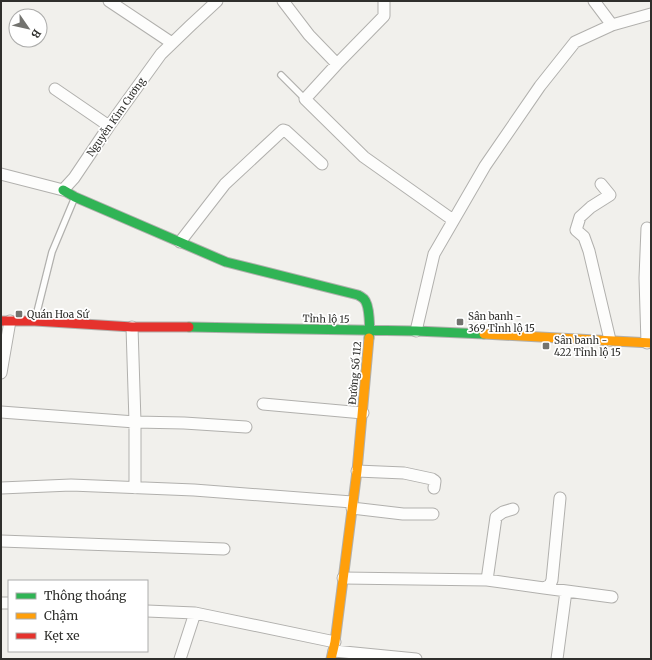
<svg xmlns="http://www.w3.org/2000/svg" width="652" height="660" font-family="Merriweather,serif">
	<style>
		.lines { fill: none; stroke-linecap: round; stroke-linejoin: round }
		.lane-casing { stroke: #b1b0ad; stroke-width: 8 }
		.street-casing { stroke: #b1b0ad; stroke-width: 13 }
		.fast-casing { stroke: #b1b0ad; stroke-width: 11 }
		.slow-casing { stroke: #b1b0ad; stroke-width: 11 }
		.jam-casing { stroke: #b1b0ad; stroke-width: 11 }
		.lane { stroke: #fdfdfc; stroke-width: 5.5 }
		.street { stroke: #fdfdfc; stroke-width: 11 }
		.fast { stroke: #30b455; stroke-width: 9 }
		.slow { stroke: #ff9f0a; stroke-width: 9 }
		.jam { stroke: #e5322d; stroke-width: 9 }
		.poi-dot { fill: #73736f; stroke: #fff; stroke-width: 1.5 }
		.labels { text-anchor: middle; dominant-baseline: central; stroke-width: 3.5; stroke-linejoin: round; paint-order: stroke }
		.street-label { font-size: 10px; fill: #2f2f2c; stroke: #fff }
		.poi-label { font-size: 10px; fill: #2f2f2c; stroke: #fff; text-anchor: start }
	</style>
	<rect width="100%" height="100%" fill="#f1f0ec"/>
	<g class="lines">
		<defs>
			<path id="lane" d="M281,75l24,24
				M35,320l17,-68 23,-55"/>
			<path id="street" d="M109,1l63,42
				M283,1l26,34 28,29
				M384,1v15l-47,48 -32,35 59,58 89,63
				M594,1l18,24
				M55,89l54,37
				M1,174l62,16 11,-12 35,-52 52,-72 29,-28 27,-25
				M601,184l9,11 -19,12 -11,10 -4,13 8,7 5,14 21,89
				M180,242l45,-58 58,-54 3,1 36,33
				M132,327l3,95v66
				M416,331l18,-77 51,-88 55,-80 35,-44 37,-17 39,-11
				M647,343l-2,-65 2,-50
				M1,373l9,-52
				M263,404l100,9
				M1,412l134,10 49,1 62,4
				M357,471l47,2 28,6 3,2 -1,7
				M1,488l70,-3 123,5 158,12
				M352,508l51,6h30
				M1,541l223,8
				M343,578l144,2 57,8 6,-3 2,-5 8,-82
				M487,580l9,-63 7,-5 10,-3
				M544,588l68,9
				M1,603h8
				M147,611l48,2 140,29
				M334,651l82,8
				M180,659l15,-46
				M557,659l9,-68"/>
			<path id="fast" d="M63,190l12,7 151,65 132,33c2,1 4,2 6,4 6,6 6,31 5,39
				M189,327l227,4 68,3"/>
			<path id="slow" d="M484,334l167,9
				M331,659l4,-17 22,-171 12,-133"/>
			<path id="jam" d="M1,321h34l97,6h57"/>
		</defs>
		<!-- lane casing -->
		<use href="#lane" class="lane-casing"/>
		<!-- street casing -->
		<use href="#street" class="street-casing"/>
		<!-- fast casing -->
		<use href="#fast" class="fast-casing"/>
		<!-- slow casing -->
		<use href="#slow" class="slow-casing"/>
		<!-- jam casing -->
		<use href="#jam" class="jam-casing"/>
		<!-- lane -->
		<use href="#lane" class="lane"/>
		<!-- street -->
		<use href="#street" class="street"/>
		<!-- fast -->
		<use href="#fast" class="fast"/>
		<!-- slow -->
		<use href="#slow" class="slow"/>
		<!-- jam -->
		<use href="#jam" class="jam"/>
	</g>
	<!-- markers -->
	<g class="poi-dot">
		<rect x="15" y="310" width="8" height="8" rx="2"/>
		<rect x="456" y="318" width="8" height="8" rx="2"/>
		<rect x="542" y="342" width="8" height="8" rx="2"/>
	</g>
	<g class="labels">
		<!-- street labels -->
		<g class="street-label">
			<text transform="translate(116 117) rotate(-55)">Nguyễn Kim Cương</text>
			<text transform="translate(326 319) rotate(1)">Tỉnh lộ 15</text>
			<text transform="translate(355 373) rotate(-85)">Đường Số 112</text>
		</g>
		<!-- poi labels -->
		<g class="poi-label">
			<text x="27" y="314">Quán Hoa Sứ</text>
			<text x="468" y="316">Sân banh -<tspan x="468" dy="12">369 Tỉnh lộ 15</tspan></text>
			<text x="554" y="340">Sân banh -<tspan x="554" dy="12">422 Tỉnh lộ 15</tspan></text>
		</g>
	</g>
	<!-- border -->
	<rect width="652" height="660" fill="none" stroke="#2f2f2c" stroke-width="4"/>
	<!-- legend -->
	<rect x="8" y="580" width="140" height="72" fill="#ffffff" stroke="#acacab"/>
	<rect x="16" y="593" width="20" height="6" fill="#30b455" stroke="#acacab"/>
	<text x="44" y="600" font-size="12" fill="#2f2f2c">Thông thoáng</text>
	<rect x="16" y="613" width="20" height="6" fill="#ff9f0a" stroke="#acacab"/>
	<text x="44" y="620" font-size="12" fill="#2f2f2c">Chậm</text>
	<rect x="16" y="633" width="20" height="6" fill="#e5322d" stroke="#acacab"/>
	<text x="44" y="640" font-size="12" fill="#2f2f2c">Kẹt xe</text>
	<!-- north arrow -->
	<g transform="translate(28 28) rotate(124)"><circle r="19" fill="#ffffff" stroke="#acacab"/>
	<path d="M0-3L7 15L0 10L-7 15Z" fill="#73736f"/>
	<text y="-6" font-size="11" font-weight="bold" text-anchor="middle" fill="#2f2f2c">B</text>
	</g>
</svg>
